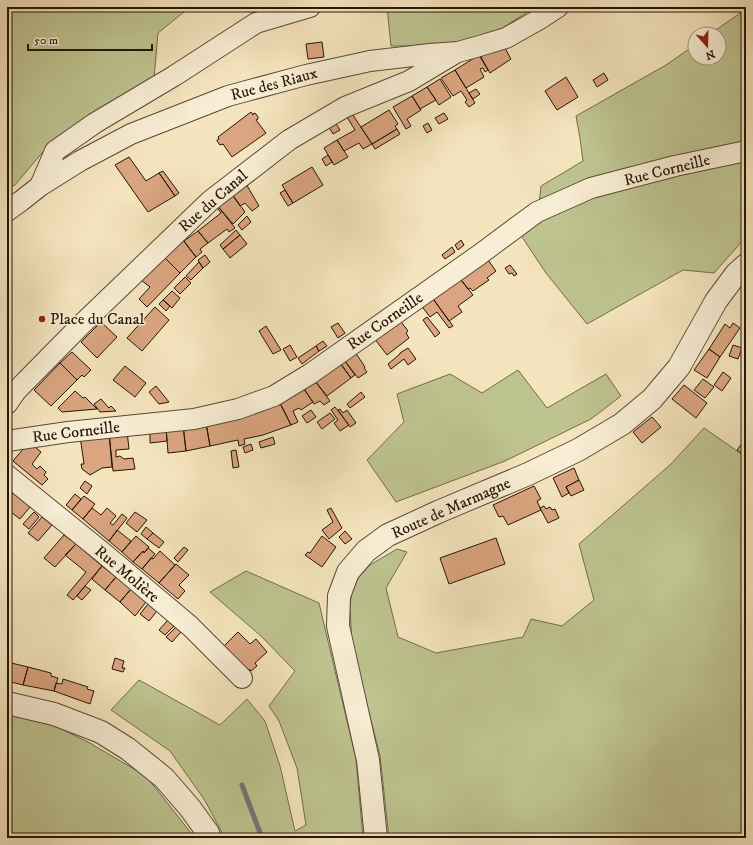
<svg xmlns="http://www.w3.org/2000/svg" width="753" height="845" font-family="'IM FELL DW Pica',serif">
	<style>
		.green { fill: #bec490; stroke: #726c4a }
		.lines { fill: none; stroke-linecap: round; stroke-linejoin: round }
		.stream { stroke: #707973; stroke-width: 5 }
		.building { fill: #daa580; stroke: #251505 }
		.minor-casing { stroke: #594934; stroke-width: 22 }
		.tertiary-casing { stroke: #594934; stroke-width: 24 }
		.minor { stroke: #f8eed5; stroke-width: 20 }
		.tertiary { stroke: #f8eed5; stroke-width: 22 }
		.poi-dot { fill: #8f2418; stroke: #f8eed5; stroke-width: 1.5 }
		.labels { text-anchor: middle; dominant-baseline: central; stroke-width: 3; stroke-linejoin: round; paint-order: stroke }
		.street-label { font-size: 16px; fill: #251505; stroke: #f8eed5 }
		.poi-label { font-size: 16px; fill: #251505; stroke: #f8eed5; text-anchor: start }
	</style>
	<rect width="100%" height="100%" fill="#f5e5bf"/>
	<filter id="stains"><feTurbulence type="fractalNoise" baseFrequency=".005" numOctaves="4"/><feColorMatrix values="0 0 0 0 .2 0 0 0 0 .09 0 0 0 0 .02 0 0 0 .5 -.17"/></filter>
	<radialGradient id="worn" r=".72"><stop offset=".6" stop-color="#630" stop-opacity="0"/><stop offset="1" stop-color="#630" stop-opacity=".3"/></radialGradient>
	<!-- green -->
	<path class="green" d="M7,7h183l-32,26 -4,46 -50,29 -50,31 -40,47 -7,-5z
		M387,7h148l-34,22 -43,13 -44,4h-23z
		M746,9v132l-121,28 -43,13 -43,22 2,-18 42,-25 -3,-23 -4,-22 90,-51 29,-20v13h24v-24h-9z
		M746,159v78l-32,36 -31,-3 -96,54 -41,-51 -26,-39 19,-16 86,-32z
		M518,370l29,38 59,-34 15,22 -30,23 -86,42 -109,41 -29,-42 37,-38 -7,-28 53,-20 32,19z
		M704,428l39,27 3,-3v386h-357l-9,-82 -28,-111 -2,-37 2,-23 18,-20 27,-16 10,3 -21,36 12,49 38,16 87,-16 8,-18 31,7 32,-26 -15,-56 91,-79z
		M246,571l73,32 37,156 7,79h-138l-21,-39 -34,-48 -59,-41 28,-30 81,45 27,-26 18,22 15,45 15,65 11,-6 -9,-57 -18,-47 -10,-15 26,-35 -34,-35 -51,-44z
		M7,714l48,12 33,16 58,34 49,62h-188z"/>
	<g class="lines">
		<!-- stream -->
		<path class="stream" d="M242,785l20,53"/>
	</g>
	<!-- building -->
	<path class="building" d="M501,41l10,18 -21,14 -9,-16 16,-10z
		M322,42l2,15 -16,2 -2,-15z
		M479,55l9,15 -3,2 -2,-4 -3,1 4,8 -18,11 -11,-18z
		M455,70l20,33 -6,4 -4,-5 2,-2 -6,-9 -8,5 -12,-18z
		M604,73l4,7 -11,7 -4,-7z
		M566,77l12,20 -21,13 -12,-19z
		M440,79l11,18 -12,8 -12,-18z
		M427,87l9,13 -16,9 -8,-13z
		M476,89l4,5 -7,5 -4,-6z
		M412,96l9,14 -14,9 4,7 -5,3 -13,-22z
		M389,110l9,14 -3,2 2,3 -25,15 -11,-17z
		M251,112l2,3 1,-2 2,1 2,3v2l-2,1 10,13 -34,24 -9,-13 -3,1 -3,-4v-1l2,-1 -1,-2z
		M351,112l21,32 -9,5 -4,-6 -15,8 -7,-11 18,-10 -10,-16z
		M444,113l4,6 -9,5 -4,-6z
		M333,119l7,11 -7,4 -7,-12z
		M428,123l4,7 -5,3 -4,-7z
		M397,129l3,5 -25,15 -3,-5z
		M337,140l11,17 -14,8 -10,-17z
		M328,155l4,7 -6,4 -4,-7z
		M129,157l17,24 13,-8 16,23 -27,16 -33,-47z
		M312,167l11,18 -30,18 -11,-18z
		M163,171l16,22 -4,3 -16,-23z
		M242,177l17,29 -7,5 -7,-8 -5,3 -11,-16z
		M229,190l16,22 -12,12 -17,-20z
		M285,190l8,13 -5,3 -8,-13z
		M216,204l19,24 -6,4 -2,-3 -19,14 -10,-12 23,-18 -6,-8z
		M247,216l4,6 -9,8 -4,-5z
		M236,230l4,5 -17,14 -3,-4z
		M198,231l10,12 -8,6 2,3 -6,5 -12,-16z
		M240,235l7,9 -17,14 -7,-9z
		M182,239l14,18 -16,16 -16,-16z
		M461,240l3,5 -6,5 -3,-5z
		M452,247l3,5 -10,7 -3,-4z
		M205,255l5,7 -7,6 -5,-8z
		M485,256l11,15 -9,7 2,2 -16,11 -3,-3 -2,1 -10,-13z
		M164,257l16,16 -33,34 -8,-8 11,-12 -9,-7z
		M199,262l4,6 -12,12 -5,-4z
		M510,265l7,9 -3,2 -2,-3 -3,1 -4,-6z
		M458,276l15,19 -15,11 4,6 -13,9 -18,-25z
		M185,277l6,6 -11,11 -6,-6z
		M172,291l8,7 -8,10 -9,-8z
		M431,296l22,30 -4,2 -12,-16 -7,5 -10,-13z
		M163,300l7,6 -4,5 -7,-7z
		M155,307l14,13 -27,31 -15,-13z
		M427,317l13,16 -5,4 -12,-17z
		M399,319l9,12 -2,2 3,5 -22,17 -13,-17z
		M101,322l16,15 -20,21 -16,-16z
		M338,323l7,10 -7,5 -7,-11z
		M733,323l7,5 -20,29 -11,-8 16,-25 5,4z
		M266,326l15,24 -8,4 -14,-23z
		M323,341l4,5 -8,5 -3,-5z
		M290,345l7,12 -7,4 -7,-12z
		M733,345l9,3 -4,11 -9,-3z
		M316,346l3,5 -17,13 -4,-6z
		M408,348l8,11 -8,6 -4,-6 -13,10 -3,-5 12,-10v-1z
		M709,349l11,8 -13,21 -13,-8z
		M72,352l19,18 -7,7 -2,-2 -5,5 -17,-17z
		M355,352l10,15 -1,1 3,4 -9,6 -14,-18z
		M344,360l11,15 -4,3 -11,-15z
		M60,363l17,17 -26,26 -17,-16z
		M340,363l11,15 -24,18 -12,-15z
		M125,366l21,17 -11,14 -22,-17z
		M723,372l8,6 -9,13 -8,-6z
		M703,379l11,8 -9,11 -11,-8z
		M315,381l15,20 -6,4 -4,-4 -6,3 -10,-15z
		M684,385l23,18 -11,15 -24,-19z
		M156,386l13,16 -10,2 -10,-12z
		M304,389l9,13 -12,8 -2,-2 -6,3 5,11 -7,3 -11,-22z
		M75,391l8,7 2,-1 12,12 -35,3 -4,-4z
		M361,392l4,5 -15,11 -3,-4z
		M101,399l8,9 2,-2 5,5 -16,1 -6,-8z
		M280,403l11,22 -28,10 -19,4 1,5 -6,2 -1,-6 -28,6 -4,-23z
		M335,407l14,18 -9,6 -6,-8 4,-3 -7,-10z
		M340,409l3,4 4,-3 9,13 -6,4 -12,-17z
		M311,410l5,7 -9,6 -5,-7z
		M330,413l5,6 -13,10 -5,-7z
		M652,417l9,10 -19,16 -9,-11z
		M206,423l4,23 -24,5 -3,-26z
		M183,425l3,26 -18,2 -2,-26z
		M166,427l1,14 -17,2v-14z
		M127,431l2,18 -13,1v7l4,-1 4,3 9,-1 2,11 -22,2 -4,-38z
		M109,433l3,34 -10,1 -12,7 -8,-6 -1,-5h3l-4,-28z
		M273,437l2,7 -14,4 -2,-6z
		M746,438v10l-4,6 -5,-4z
		M29,442l12,10 -9,12 5,5 3,-3 6,6 -2,3 4,4 -6,6 -29,-24z
		M251,444l2,6 -8,3 -2,-6z
		M236,450l3,17 -6,1 -2,-17z
		M574,468l5,12 -13,7 3,6 -7,4 -9,-19z
		M579,480l5,10 -13,6 -5,-9z
		M85,481l7,5 -5,8 -7,-6z
		M534,486l7,13 -4,2 4,9 -33,15 -5,-9 -4,1 -6,-12z
		M13,493l17,14 -10,12 -13,-10v-8z
		M75,494l6,5 -9,11 -6,-5z
		M84,496l11,8 -12,15 -11,-9z
		M544,506l2,3 4,-2 2,3 3,-1 4,9 -11,5 -8,-15z
		M92,508l9,7 6,-7 9,8 -6,7 3,2 9,-11 5,4 -18,23 -26,-22z
		M331,508l11,20 -13,11 -7,-9 11,-8 -6,-12z
		M34,512l5,5 -10,12 -6,-5z
		M135,512l12,8 -10,12 -11,-9z
		M42,517l10,8 -14,16 -10,-8z
		M146,527l7,6 -6,6 -6,-5z
		M117,530l14,11 -9,11 -13,-11z
		M345,531l7,8 -7,5 -6,-7z
		M153,533l11,9 -5,6 -12,-9z
		M64,535l12,9 -21,23 -11,-9z
		M136,536l13,11 -5,6 -1,-2 -10,11 -11,-10z
		M322,536l14,11 -14,20 -17,-12 3,-3 2,1z
		M496,538l9,26 -56,20 -9,-26z
		M76,544l26,22 -29,34 -6,-5 19,-23 -21,-17z
		M184,547l4,3 -10,12 -4,-4z
		M148,548l7,6 -13,15 -9,-7 10,-11 1,2z
		M160,551l15,14 -16,18 -17,-14 9,-11 2,1z
		M176,564l13,11 -10,10 6,6 -7,8 -19,-16z
		M102,566l14,11 -11,13 -13,-11z
		M116,577l15,12 -11,13 -15,-12z
		M85,586l6,4 -9,10 -5,-4z
		M131,589l15,13 -11,14 -15,-14z
		M148,604l9,7 -8,10 -9,-7z
		M168,620l7,5 -10,10 -6,-5z
		M177,626l5,5 -10,11 -6,-5z
		M238,632l12,12 6,-5 11,13 -12,11 2,3 -6,5 -2,-2 -2,2 -23,-25z
		M115,658l9,3 -2,7h3l-2,4 -11,-3z
		M7,662l21,5 -5,18 -16,-4z
		M28,667l23,6v3l7,2 -4,13 -31,-6z
		M63,679l25,8 -1,2 7,2 -4,13 -36,-13 2,-8 6,1z"/>
	<g class="lines">
		<defs>
			<path id="minor" d="M40,186l15,-35 40,-28 79,-47 82,-53 54,-16
				M7,211l14,-10 19,-15 40,-25 51,-27 97,-38 78,-21 64,-14 60,-7 28,-2 18,-5 30,-9 32,-18 20,-13
				M7,404l9,-13 66,-67 128,-123 79,-61 56,-33 64,-26 45,-27
				M7,441l61,-9 126,-13 44,-10 36,-13 36,-22 169,-119 58,-43 54,-24 84,-22 71,-15
				M7,475l94,76 89,75 52,52"/>
			<path id="tertiary" d="M7,703l47,11 47,18 27,17 36,29 26,30 18,25 2,5
				M376,838l-8,-78 -30,-134 1,-30 9,-24 18,-21 22,-16 50,-23 90,-38 50,-24 44,-26 30,-25 27,-32 37,-66 20,-27 10,-9"/>
		</defs>
		<!-- minor casing -->
		<use href="#minor" class="minor-casing"/>
		<!-- tertiary casing -->
		<use href="#tertiary" class="tertiary-casing"/>
		<!-- minor -->
		<use href="#minor" class="minor"/>
		<!-- tertiary -->
		<use href="#tertiary" class="tertiary"/>
	</g>
	<!-- markers -->
	<circle class="poi-dot" cx="42" cy="319" r="4"/>
	<g class="labels">
		<!-- street labels -->
		<g class="street-label">
			<text transform="translate(274 84) rotate(-15)">Rue des Riaux</text>
			<text transform="translate(667 170) rotate(-14)">Rue Corneille</text>
			<text transform="translate(213 201) rotate(-41)">Rue du Canal</text>
			<text transform="translate(385 321) rotate(-35)">Rue Corneille</text>
			<text transform="translate(76 432) rotate(-7)">Rue Corneille</text>
			<text transform="translate(451 508) rotate(-24)">Route de Marmagne</text>
			<text transform="translate(127 574) rotate(40)">Rue Molière</text>
		</g>
		<!-- poi labels -->
		<g class="poi-label">
			<text x="50" y="319">Place du Canal</text>
		</g>
	</g>
	<!-- margin -->
	<rect width="753" height="845" fill="none" stroke="#f5e5bf" stroke-width="24"/>
	<rect x="8" y="8" width="737" height="829" fill="none" stroke="#251505" stroke-width="2"/>
	<rect x="12" y="12" width="729" height="821" fill="none" stroke="#251505"/>
	<!-- north arrow -->
	<g transform="translate(707 46) rotate(160)"><circle r="19" fill="#f8eed5" stroke="#a49782"/>
	<path d="M0-3L7 15L0 10L-7 15Z" fill="#8f2418"/>
	<text y="-6" font-size="11" font-weight="bold" text-anchor="middle" fill="#251505">N</text>
	</g>
	<!-- scale -->
	<path d="M28 44v6h124v-6" fill="none" stroke="#251505" stroke-width="2"/>
	<text x="34" y="44" font-size="12" fill="#251505" stroke="#f8eed5" stroke-width="3" paint-order="stroke">50 m</text>
	<rect width="100%" height="100%" filter="url(#stains)"/>
	<rect width="100%" height="100%" fill="url(#worn)"/>
</svg>
